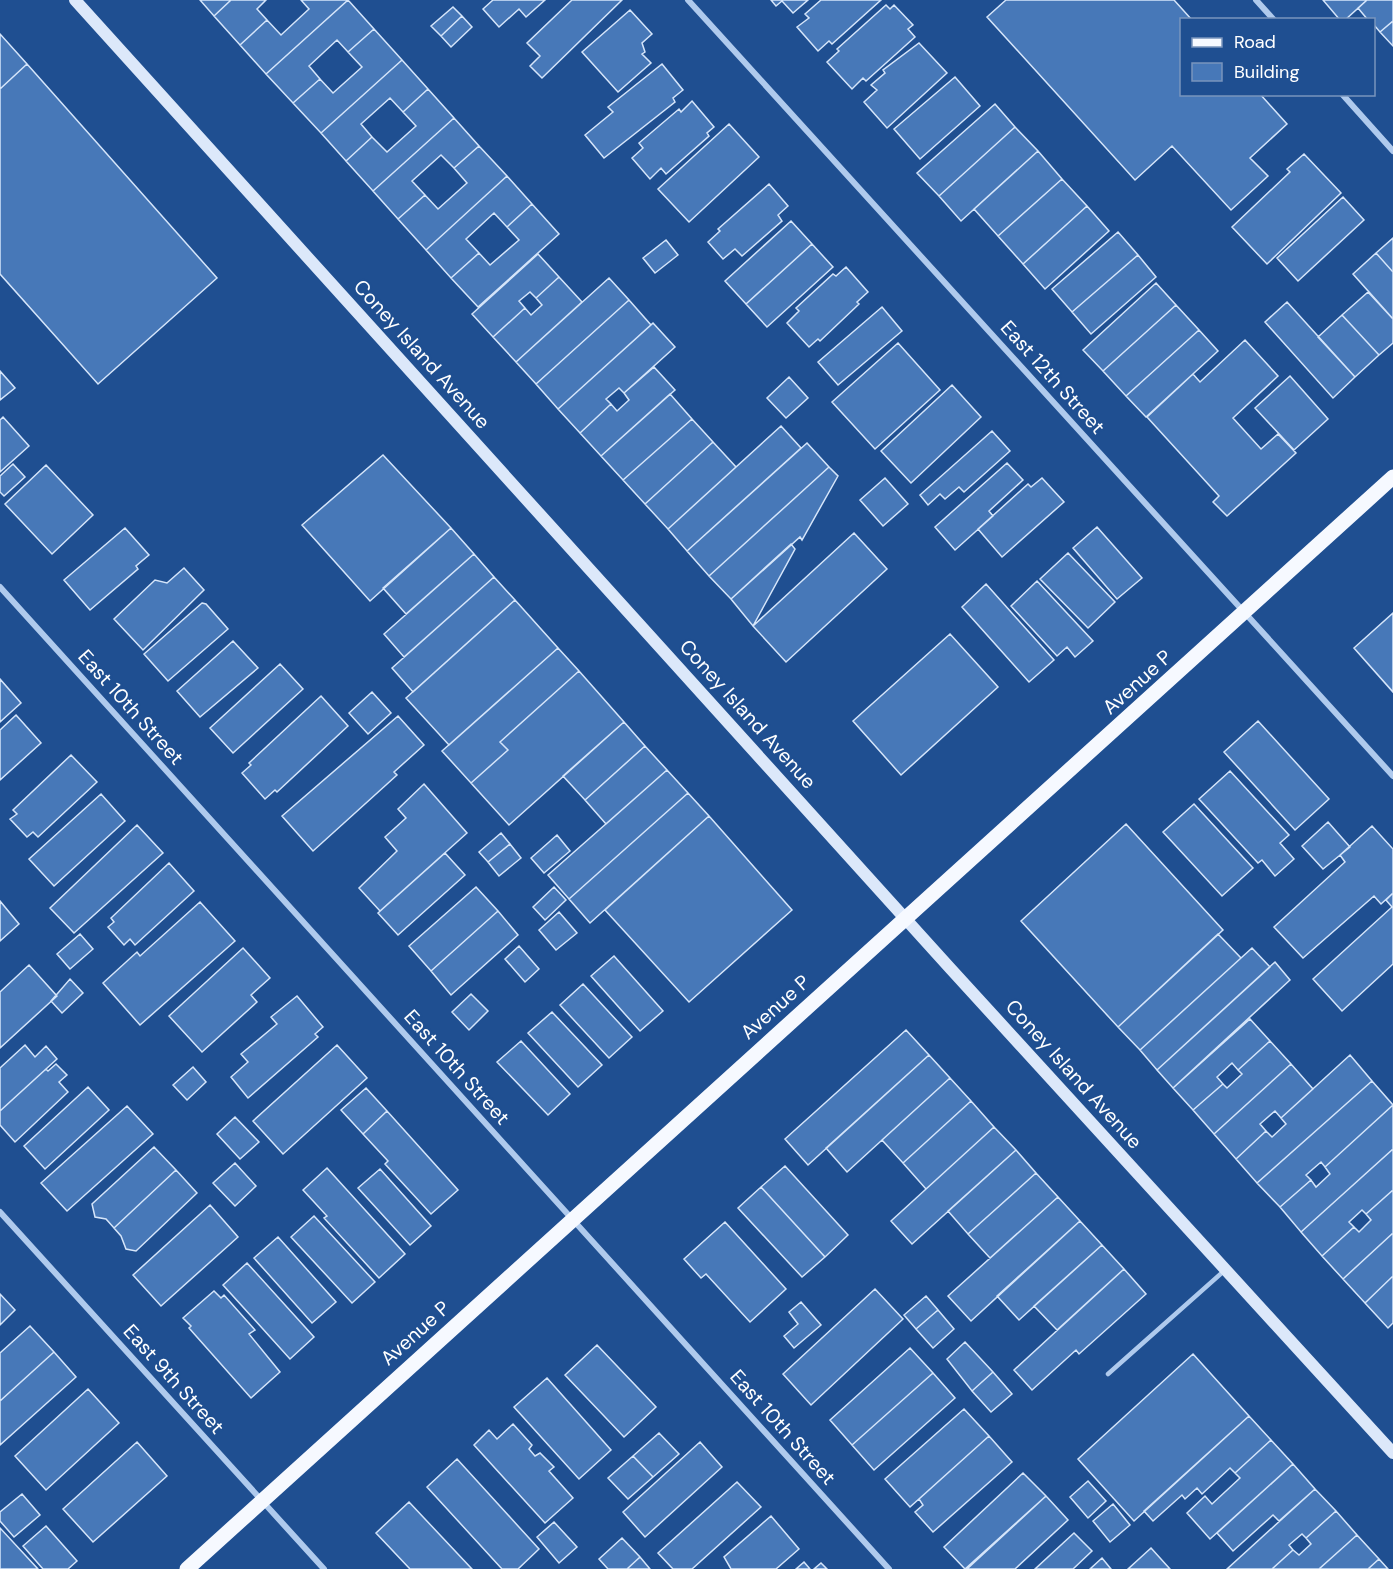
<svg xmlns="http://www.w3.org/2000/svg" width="1393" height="1569" font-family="'DM Sans',sans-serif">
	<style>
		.building { fill: #4778b8; stroke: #d5e5fa; stroke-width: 1.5 }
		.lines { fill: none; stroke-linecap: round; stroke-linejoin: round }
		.lane { stroke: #afcaed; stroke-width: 4.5 }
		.street { stroke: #afcaed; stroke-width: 6 }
		.secondary { stroke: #dce8fa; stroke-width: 12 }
		.primary { stroke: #f6f9ff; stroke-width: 15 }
		.labels { text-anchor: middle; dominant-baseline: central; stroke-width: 4.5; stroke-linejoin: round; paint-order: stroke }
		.street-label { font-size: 20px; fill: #fff; stroke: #1f4f91 }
	</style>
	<rect width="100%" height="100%" fill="#1f4f91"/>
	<!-- building -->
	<path class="building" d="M200,0h31l-17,16z
		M231,0h35l-9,9 10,11 -27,25 -26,-29z
		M301,0h47l-82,74 -26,-29 27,-25 14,15 28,-26z
		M348,0l26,29 -26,23 -11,-12 -28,26 11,13 -27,24 -27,-29z
		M493,0h52l-19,17 -7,-8 -20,18 -16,-18z
		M572,0h50l-80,78 -12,-12 10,-10 -13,-13z
		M771,0h37l-15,13 -11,-12 -6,5z
		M821,0h60l-49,44 -3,-3 -11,10 -21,-24 12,-9 -4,-4z
		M1006,0h168l18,20h-10v74h78l27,30 -37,34 18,18 -37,34 -59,-64 -37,34 -148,-163z
		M1323,0h44l-22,20h-5z
		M1367,0h26v21l-13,11 -6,-7v-5h-6l-10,-12z
		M886,5l4,4 4,-4 19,20 -5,4 7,8 -49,44 -3,-3 -11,11 -25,-27 12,-11 -2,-2z
		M453,7l9,9 -21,20 -10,-10z
		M630,10l22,24 -10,9 3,9 -3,2 9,9 -33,29 -36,-40z
		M462,16l10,11 -21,20 -10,-11z
		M1393,21v25l-13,-14z
		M374,29l28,31 -81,73 -28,-30 27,-24 13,14 29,-26 -14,-15z
		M0,34l27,30 -27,25z
		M919,43l28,30 -60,55 -23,-26 13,-12 -6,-5 14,-12 -2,-3z
		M402,60l26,29 -25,23 -13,-14 -29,26 11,13 -26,24 -25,-28z
		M27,64l190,214 -119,106 -98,-110v-185z
		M662,64l21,26 -10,8 2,4 -71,56 -19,-23 28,-23 -5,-5z
		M955,77l25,29 -60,53 -26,-30z
		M428,89l26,29 -81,73 -27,-30 26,-24 15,15 29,-26 -13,-14z
		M692,101l22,26 -7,6 2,3 -43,38 -5,-6 -11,11 -18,-21 11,-10 -4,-5 40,-34 2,3z
		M995,104l20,23 -76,69 -22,-23z
		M454,118l25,28 -25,22 -13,-13 -29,26 13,14 -27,24 -25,-28z
		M729,124l30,33 -70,65 -31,-33z
		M1015,127l23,24 -77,70 -22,-25z
		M479,146l28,30 -81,74 -28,-31 27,-24 13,14 29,-26 -13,-15z
		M1038,151l24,28 -64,57 -24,-27z
		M1304,154l37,39 -74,71 -35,-37 58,-55 -3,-3z
		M507,176l25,28 -25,23 -13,-14 -28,26 13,14 -28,25 -25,-28z
		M1062,179l25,27 -64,58 -25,-28z
		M769,184l19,22 -10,9 4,6 -40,35 -7,-7 -12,10 -15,-17 12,-11 -2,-2z
		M1343,197l21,23 -66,61 -21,-23z
		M532,204l27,30 -81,73 -27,-29 28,-25 11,12 29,-25 -12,-13z
		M1087,206l22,25 -64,58 -22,-25z
		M791,221l21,23 -66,60 -21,-23z
		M1118,232l20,23 -66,57 -20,-23z
		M1393,238v34l-17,-19z
		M666,240l12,15 -23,18 -12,-15z
		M812,244l21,23 -66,60 -21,-23z
		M1376,253l17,19v47l-40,-45z
		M538,254l21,23 -23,21 -6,-6 -11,9 6,7 -32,29 -21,-23z
		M1138,255l18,22 -65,57 -19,-22z
		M846,267l22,25 -11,10 2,2 -39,37 -2,-2 -9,8 -22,-24 12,-12 -3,-3 37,-34 3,2z
		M559,277l23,25 -66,60 -23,-25 32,-29 6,7 11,-10 -6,-7z
		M609,278l20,22 -93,84 -20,-22z
		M1156,283l20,22 -73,66 -20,-21z
		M1368,292l25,27v24l-14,12 -37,-40z
		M629,300l22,25 -93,84 -22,-25z
		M1287,302l68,75 -22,21 -68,-76z
		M1176,305l23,25 -73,66 -23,-25z
		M882,307l20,24 -64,54 -20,-23z
		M1342,315l37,40 -24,22 -37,-40z
		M653,323l22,24 -51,46 -5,-5 -13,11 5,5 -31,29 -22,-24z
		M1199,330l19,21 -72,66 -20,-21z
		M1245,340l33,36 -45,42 28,31 17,-15 18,19 -69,63 -14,-14 6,-6 -72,-79 46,-43 7,8z
		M898,343l42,47 -65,59 -43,-47z
		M654,367l21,23 -74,66 -21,-23 31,-29 6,7 12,-11 -5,-7z
		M0,371l15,17 -15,12z
		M1290,376l38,43 -34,31 -39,-42z
		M789,377l19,21 -22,20 -19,-20z
		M952,385l29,32 -70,66 -30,-32z
		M670,394l22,25 -69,61 -22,-24z
		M3,417l26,29 -29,26v-52z
		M692,419l21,23 -68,62 -22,-24z
		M781,426l20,22 -114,103 -19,-22z
		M992,431l18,20 -46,41 -5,-5 -14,12 -5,-5 -12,11 -8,-10z
		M713,442l23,25 -68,62 -23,-25z
		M807,443l22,24 -120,109 -22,-25z
		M383,455l68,73 -81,73 -68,-76z
		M1007,463l16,17 -34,31 4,5 -38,34 -20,-23z
		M13,464l12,13 -21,19 -4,-4v-16z
		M46,465l47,50 -41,39 -47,-50z
		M829,467l9,9 -36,64 -2,-3 -69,62 -22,-23z
		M885,478l23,26 -25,22 -23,-26z
		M1042,478l22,24 -62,55 -24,-28 50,-45 3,3z
		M1097,527l45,51 -25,21 -44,-51z
		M125,528l24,27 -13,11 2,3 -48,41 -26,-30z
		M451,528l23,26 -68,60 -23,-26z
		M854,533l33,36 -101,93 -33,-36z
		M791,544l4,5 -42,77 -22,-27z
		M1068,553l47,49 -27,26 -48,-49z
		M474,554l20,23 -90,80 -20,-23z
		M184,568l20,22 -61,60 -29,-31 41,-39 12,3z
		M494,577l21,23 -102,92 -21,-24z
		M1037,581l56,60 -18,16 -8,-10 -10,9 -46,-50z
		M986,584l68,76 -25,22 -67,-75z
		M515,600l43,48 -109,97 -43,-47z
		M202,603l4,1 22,25 -60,52 -24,-27z
		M1393,613v79l-39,-44z
		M950,634l48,53 -97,88 -48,-54z
		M233,641l25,27 -58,49 -23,-26z
		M558,648l21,23 -79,71 8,8 -37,33 -29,-32z
		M280,664l23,25 -70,64 -23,-25z
		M579,671l45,51 -115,103 -38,-42 37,-33 -8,-8z
		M0,679l21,24 -21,19z
		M372,692l19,21 -23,21 -19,-21z
		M321,696l27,30 -71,66 -2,-2 -10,9 -23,-26 9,-8 -2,-2z
		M16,715l25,28 -41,37v-50z
		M398,716l26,29 -30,27 3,3 -84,76 -31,-35z
		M1258,721l71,78 -34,31 -71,-78z
		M624,722l21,24 -60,54 -22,-24z
		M645,746l22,24 -61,54 -21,-24z
		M71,755l26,27 -59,55 -5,-5 -6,5 -17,-18 7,-5 -4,-4z
		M667,770l21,23 -119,106 -21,-24z
		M1230,771l59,64 -9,8 14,16 -19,17 -13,-16 -4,3 -59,-64z
		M424,784l43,49 -87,78 -21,-23 38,-37 -12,-14 21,-19 -8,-9z
		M688,793l21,23 -119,107 -21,-24z
		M101,794l24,27 -71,65 -25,-27z
		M1194,804l59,64 -31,28 -59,-64z
		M709,816l83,94 -103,92 -84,-92z
		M1328,822l22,25 -27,22 -21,-23z
		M1126,824l97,106 -105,97 -97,-106z
		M137,825l26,28 -89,80 -24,-25z
		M1372,826l21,23v44l-12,11 -7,-8 -71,62 -29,-31 71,-65 -5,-7z
		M501,833l9,11 -22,18 -9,-10z
		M557,835l13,16 -26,22 -13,-15z
		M510,844l11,14 -22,18 -11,-14z
		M445,853l20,22 -67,60 -20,-22z
		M169,863l25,28 -59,54 -5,-6 -6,6 -16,-18 6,-5 -3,-4z
		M476,887l22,24 -67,60 -22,-25z
		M554,887l12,13 -21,20 -12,-13z
		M1393,893v71l-51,47 -29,-32 79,-72 -6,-7z
		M0,901l19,23 -19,17z
		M200,902l35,39 -95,84 -37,-42 34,-31 3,4z
		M498,911l20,24 -67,60 -20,-24z
		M559,912l18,21 -21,17 -17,-20z
		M80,934l13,15 -23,20 -13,-15z
		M1218,934l23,24 -101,92 -22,-23z
		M519,946l20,23 -14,13 -20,-23z
		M243,948l27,30 -19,17 6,7 -55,50 -33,-36z
		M1252,948l18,19 -113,103 -17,-20z
		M614,956l49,55 -23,20 -49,-55z
		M1275,962l15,18 -117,108 -16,-18z
		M29,965l28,31 -57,52v-56z
		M70,979l13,14 -21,20 -11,-12z
		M583,984l49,53 -23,21 -49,-53z
		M471,994l17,17 -19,19 -17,-18z
		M297,996l26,31 -8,7 3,3 -70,61 -17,-21 17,-15 -7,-8 36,-30 -6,-7z
		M552,1012l50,53 -24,22 -50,-54z
		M1250,1019l20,22 -32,29 -6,-7 -15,14 6,7 -30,26 -20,-22z
		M906,1030l23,25 -121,110 -23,-26z
		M521,1041l49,53 -22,21 -51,-53z
		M1270,1041l21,23 -77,70 -21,-24 30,-26 4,4 15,-14 -4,-4z
		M25,1045l10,12 11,-11 11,13 -57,52v-43z
		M337,1045l30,33 -84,76 -30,-33z
		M929,1055l21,23 -103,94 -21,-24z
		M1350,1055l22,26 -115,102 -21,-24 30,-28 6,6 14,-13 -5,-6z
		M56,1064l11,11 -8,7 9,10 -53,50 -15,-17v-14l46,-42 2,2z
		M1291,1064l22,25 -32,29 -6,-7 -15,13 6,7 -30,28 -22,-25z
		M193,1067l13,15 -19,18 -14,-15z
		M950,1078l21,23 -68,62 -21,-23z
		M1372,1081l21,24 -68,62 -4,-5 -15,13 5,5 -31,27 -23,-24z
		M88,1087l21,23 -64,59 -21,-23z
		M366,1088l21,23 -24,23 -22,-24z
		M971,1101l23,26 -68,62 -23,-26z
		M1393,1105v44l-92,83 -21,-25 31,-27 5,7 14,-13 -5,-7z
		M127,1106l26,28 -86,77 -26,-28z
		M387,1111l71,79 -27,24 -46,-50 3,-3 -25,-27z
		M235,1117l24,25 -19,17 -23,-25z
		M994,1127l22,23 -104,94 -21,-23z
		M154,1147l22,23 -62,58 -8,-9 -11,-2 -3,-13z
		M1393,1149v41l-27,24 -4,-4 -13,12 5,5 -32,29 -21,-24z
		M1016,1150l20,23 -68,61 -20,-23z
		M235,1163l21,23 -21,20 -22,-23z
		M785,1166l63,69 -23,22 -64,-70z
		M327,1168l78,86 -26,24 -55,-60 3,-2 -24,-26z
		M380,1169l51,57 -21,19 -52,-57z
		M176,1170l21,23 -61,58 -10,-2 -5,-13 -7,-8z
		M1036,1173l22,24 -68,61 -22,-24z
		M761,1187l64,70 -23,20 -64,-69z
		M1393,1190v43l-50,46 -21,-23 32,-29 5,5 12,-12 -5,-6z
		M1058,1197l22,24 -109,100 -23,-25z
		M210,1205l28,32 -77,69 -28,-31z
		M314,1216l61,66 -23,21 -61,-66z
		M1080,1221l22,24 -83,75 -22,-24z
		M725,1222l61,67 -36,33 -44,-48 -5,4 -17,-19z
		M1393,1233v43l-28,27 -22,-24z
		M278,1237l58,65 -24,21 -58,-65z
		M1102,1245l22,24 -67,61 -23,-24z
		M247,1263l67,74 -24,22 -67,-74z
		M1124,1269l22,25 -67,60 -3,-4 -44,40 -18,-20z
		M1393,1276v47l-5,5 -23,-25z
		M875,1289l28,30 -92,86 -28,-31z
		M214,1291l7,7 3,-3 31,35 -6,4 31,38 -29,26 -62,-70 2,-2 -8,-8z
		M0,1294l15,16 -15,15z
		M926,1296l12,14 -22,19 -12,-14z
		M801,1302l20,23 -27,23 -10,-12 14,-12 -9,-12z
		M938,1310l16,19 -21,19 -17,-19z
		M30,1326l24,26 -54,49v-48z
		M965,1342l28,30 -21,19 -25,-32z
		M597,1345l59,62 -32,30 -59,-62z
		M910,1348l23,25 -81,72 -22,-25z
		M54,1352l22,25 -76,68v-44z
		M1193,1354l56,62 -115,105 -56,-62z
		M993,1372l19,22 -21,18 -19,-21z
		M933,1373l22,25 -81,72 -22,-25z
		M547,1378l64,72 -32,29 -65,-72z
		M88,1389l31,34 -73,67 -31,-34z
		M964,1409l25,27 -79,71 -25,-28z
		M1249,1416l22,24 -36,33 -5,-5 -28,26 -5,-6 -12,11 -3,-4 -29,26 -9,-10z
		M513,1424l19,21 -3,4 6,7 5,-3 14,14 -5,4 24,27 -28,25 -71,-78 15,-15 8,9z
		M659,1433l20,21 -26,23 -20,-21z
		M989,1436l23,26 -79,70 -18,-20 8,-7 -4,-6z
		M1271,1440l22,24 -83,75 -23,-26 18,-17 7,8 28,-26 -5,-5z
		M137,1442l30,34 -74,66 -30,-33z
		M700,1442l22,25 -77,70 -22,-25z
		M633,1456l20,21 -25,22 -20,-21z
		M457,1459l82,90 -21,20h-16l-75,-82z
		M1293,1464l22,25 -36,32 -6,-6 -40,36 -16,-18z
		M1023,1473l23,23 -81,73 -21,-22z
		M1088,1481l18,20 -18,17 -18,-21z
		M737,1482l24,25 -69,62h-19l-15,-16z
		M1315,1489l21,22 -30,27 -4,-4 -13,11 4,5 -21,19h-45z
		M22,1494l18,21 -26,22 -14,-16v-9z
		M1046,1496l22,24 -53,49h-48z
		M409,1502l63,67h-62l-34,-36z
		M1113,1504l17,21 -20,17 -17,-21z
		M1336,1511l21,24 -38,34h-47l21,-19 6,5 12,-11 -5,-6z
		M771,1516l28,33 -23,20h-45l-7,-12z
		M554,1522l23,25 -18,16 -22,-26z
		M46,1526l31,35 -9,8h-25l-20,-23z
		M0,1528l38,41h-38z
		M1074,1533l18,18 -19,18h-38z
		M1357,1535l22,24 -11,10h-49z
		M622,1538l18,19 -13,12h-19l-9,-10z
		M1151,1548l19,21h-42z
		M640,1557l10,12h-23z
		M1102,1558l9,11h-21z
		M1379,1559l9,10h-20z
		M804,1562l6,7h-14z
		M821,1563l6,6h-13z"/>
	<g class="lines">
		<!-- lane -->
		<path class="lane" d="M1108,1374l117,-104"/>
		<!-- street -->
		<path class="street" d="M688,0l705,776
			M1256,0l18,20
			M1342,94l51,57
			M0,587l889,982
			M0,1212l324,357"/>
		<!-- secondary -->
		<path class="secondary" d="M75,0l874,967 444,486"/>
		<!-- primary -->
		<path class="primary" d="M187,1569l1206,-1092"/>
	</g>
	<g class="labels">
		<!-- street labels -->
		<g class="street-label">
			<text transform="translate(422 354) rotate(48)">Coney Island Avenue</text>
			<text transform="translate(1053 377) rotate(48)">East 12th Street</text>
			<text transform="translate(1137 682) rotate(-42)">Avenue P</text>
			<text transform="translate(131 707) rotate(48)">East 10th Street</text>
			<text transform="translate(748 714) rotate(48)">Coney Island Avenue</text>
			<text transform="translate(775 1007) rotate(-42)">Avenue P</text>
			<text transform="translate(457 1067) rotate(48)">East 10th Street</text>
			<text transform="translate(1074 1074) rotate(48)">Coney Island Avenue</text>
			<text transform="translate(415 1333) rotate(-42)">Avenue P</text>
			<text transform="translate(174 1379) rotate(48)">East 9th Street</text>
			<text transform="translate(783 1427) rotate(48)">East 10th Street</text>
		</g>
	</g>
	<!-- legend -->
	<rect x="1180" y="18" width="195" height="78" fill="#1f4f91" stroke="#7995bd" stroke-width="1.5"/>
	<rect x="1192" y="38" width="30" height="9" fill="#f6f9ff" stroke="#7995bd" stroke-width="1.5"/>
	<text x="1234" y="48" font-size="18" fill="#ffffff">Road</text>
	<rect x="1192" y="63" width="30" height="18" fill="#4778b8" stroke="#7995bd" stroke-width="1.5"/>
	<text x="1234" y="78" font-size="18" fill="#ffffff">Building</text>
</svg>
